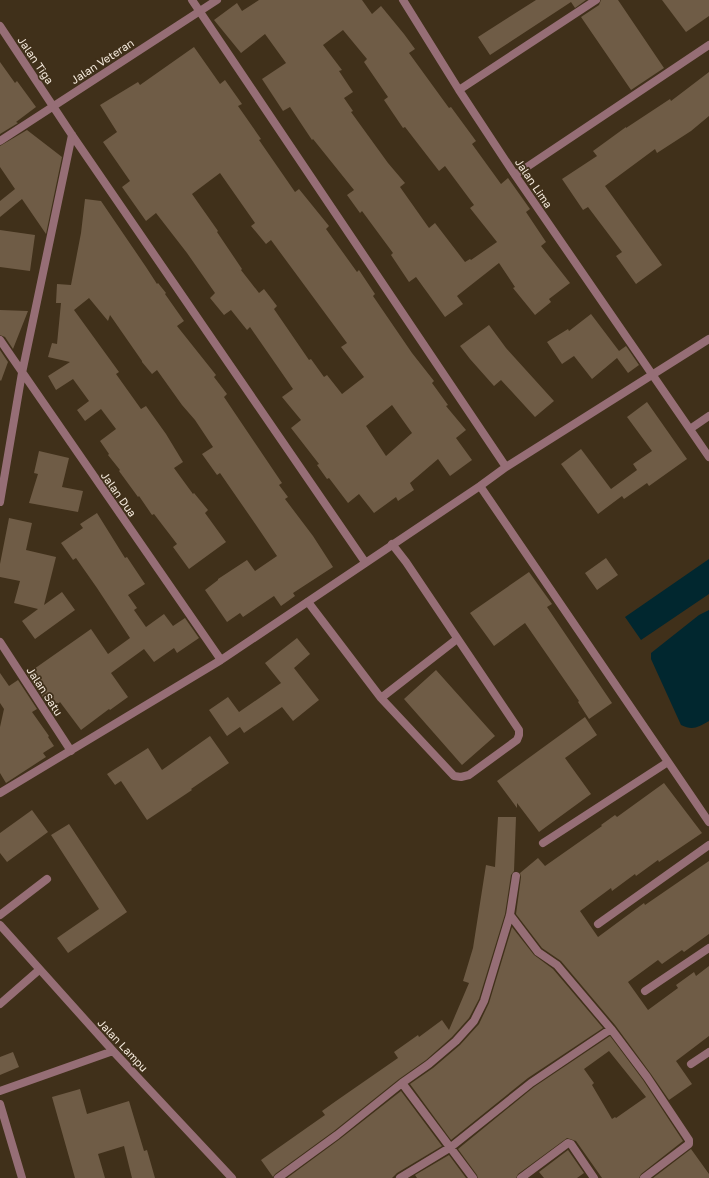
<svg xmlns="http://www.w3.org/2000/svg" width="709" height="1178" font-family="'Golos Text',sans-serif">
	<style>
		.water { fill: #01272f }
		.building { fill: #6f5c46; fill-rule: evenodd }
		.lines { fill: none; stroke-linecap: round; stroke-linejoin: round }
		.service { stroke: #966e76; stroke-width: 8 }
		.minor { stroke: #966e76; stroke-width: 8 }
		.labels { text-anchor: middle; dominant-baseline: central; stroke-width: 3.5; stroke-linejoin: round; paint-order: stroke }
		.street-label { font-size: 11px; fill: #f4e9dc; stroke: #40301a }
	</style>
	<rect width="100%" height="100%" fill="#40301a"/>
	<!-- water -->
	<path class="water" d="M709,559v35l-68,46 -16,-23z
		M709,610v111c-11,6 -16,10 -28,4l-30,-66v-6l48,-38z"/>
	<!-- building -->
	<path class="building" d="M259,0h103l10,14 9,-8 23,28 11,15 -6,4 40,55 2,-1 25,34 -4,3 29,40 7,-6 22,31 -4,3 20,30 -5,4 29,37 -21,16 2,3 -16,13 -22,-27 2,-1 -16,-24 -42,33 6,8 -18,13 -29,-40 -7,5 -18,-27 2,-2 -31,-42 -2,2 -13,-18 7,-5 -41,-51 -1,1 -22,-33 -7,4 -21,-32 24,-16 -21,-29 -24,19 -27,-33 23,-17 5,8zM343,30l24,29 -3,3 24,35 -4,3 19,28 2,-1 34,44 6,-5 29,39 -4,3 27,34 -26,18 -1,-1 -5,3 -30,-39 -6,5 -29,-41 5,-4 -17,-20 -37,-51 2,-1 -9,-13 9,-6 -14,-21 3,-1 -19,-25z
		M536,0h50l-11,8 -4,-6 -81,53 -12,-18z
		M601,0h17l46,68 -33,22 -50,-73 18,-12z
		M662,0h47v16l-23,16z
		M194,47l26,37 5,-4 17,24 -4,2 23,33 -2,1 36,52 4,-3 30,37 -3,3 31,43 2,-2 16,24 -2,2 39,57 22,28 -2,2 16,22 -2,1 20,24 -10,8 16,22 -22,16 -12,-17 -28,24 4,7 -16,11 -2,-4 -22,16 -15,-19 -11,9 -19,-25 -2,1 -10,-14 2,-1 -28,-36 10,-8 -19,-23 11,-8 -43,-62 -3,3 -16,-20 -7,5 -14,-17 5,-5 -28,-40 -31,-40 -10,8 -24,-34 8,-6 -27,-39 14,-10 -17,-27 38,-23 2,3zM220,173l35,50 -4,3 15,18 5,-4 76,103 -6,4 23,30 -22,17 -15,-19 -3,2 -13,-18 -2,1 -35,-51 3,-3 -13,-17 -5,4 -18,-23 1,-1 -25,-37 1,-1 -26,-37zM392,405l20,28 -26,23 -20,-30z
		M0,62l15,21 2,-2 19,26 -20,15 2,1 -18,11z
		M709,72v44l-18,15 -34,22 -2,-4 -50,37 57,79 -26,19 -20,-28 6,-4 -34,-45 -5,3 -21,-31 35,-23 -4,-5 33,-24v1l44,-29 1,2z
		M27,130l35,27 -16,77 -24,-35 -22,18v-16l15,-12 -15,-22v-21z
		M85,199l16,2 45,66 11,17 1,-1 8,10 -1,1 19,27 -7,5 39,49 -2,2 13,17 -3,3 58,86 -3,2 9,12 -3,2 28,37 20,31 -40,26 2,3 -14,10 -7,-10 -31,21 -3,-4 -13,9 -22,-32 13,-10v-1l29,-19 8,11 22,-15 -21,-31 -36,-52 -3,2 -15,-21 11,-7 -18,-27 -13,-15 -25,-35 -5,4 -10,-12v-1l-32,-46 -2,6 -19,-23 -15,12 45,62 -3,2 25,35 5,-3 20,28 17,28 -9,6 19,26 1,-1 14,17 -3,3 21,29 -37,27 -16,-22 4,-3 -23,-30 -2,1 -13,-19 -1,1 -19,-26 1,-1 -12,-15 1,-1 -9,-13 16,-12 -15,-20 -16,12 -8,-11 12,-9 -16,-22 -17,11 -8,-14 22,-14 -22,-5 4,-14 5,1 4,-41h-5l1,-19 14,1 10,-52z
		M0,230l35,5 -5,36 -30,-4z
		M0,310l28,1 -15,38 -8,-12 -5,-2z
		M591,314l28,37 7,-5 13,19 -11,8 -11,-15 -25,21 -18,-23 -12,8 -15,-22 21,-13 1,2z
		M489,325l17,23 48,53 -19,16 -34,-37 -7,6 -24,-27 -10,-13z
		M0,350l8,12 -7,19 -1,-1z
		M647,402l40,57 -38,27 -2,-3 -23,16 -2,-3 -24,18 -37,-50 20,-15 30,40 26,-19 -4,-6 19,-13 -25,-34z
		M39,451l30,7 -7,29 21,4 -5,21 -49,-9 9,-29 -4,-1z
		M97,513l28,45 2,-1 18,27 -17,11 9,13 -3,2 12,17 18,-13 9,12 12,-8 14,20 -22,15 -3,-5 -20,14 -10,-13 -33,24 17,24 -18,13 -1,-1 -28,21 -21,-28 -3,3 -4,-6 -6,4 -20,-29 7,-4v-1l57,-40 17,25 22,-16 -33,-50 -21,-30 -3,2 -12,-17 22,-15 -3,-4z
		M9,518l23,5 -6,27 30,7 -12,48 18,-13 13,18 -40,29 -13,-18 16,-12 -24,-6 6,-22 -20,-4v-13z
		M606,558l12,17 -21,15 -12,-17z
		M529,572l23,32 -5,3 65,96 -23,16 -11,-17 1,-1 -54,-78 -31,23 -24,-33z
		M297,638l13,16 -16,14 25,32 -26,21 -11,-14 -38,26 -4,-6 -13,9 -18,-26 19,-13 11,15 42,-29 -16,-20z
		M436,670l59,66 -33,29 -58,-66z
		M0,673l9,13 9,-6 19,29 -5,3 17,24 -1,1 6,9 -11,7 3,4 -40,26 -6,-10v-46l4,-18 -4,-6z
		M585,717l12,18 -32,23 26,36 -52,38 -22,-29v5l-20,-27z
		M210,736l19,27 -38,26 1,1 -45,30 -26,-39 -6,4 -8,-11 41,-26 14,22z
		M664,783l38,50 -43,29 -1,-2 -22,16 -1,-2 -23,17 -1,-3 -31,23 18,26 46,-34 1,2 64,-44v73l-25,18 -2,-2 -20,14 -4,-4 -30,22 20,28 30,-22 -2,-3 18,-13 2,4 13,-10v70l-33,25 16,23 -23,16 -18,-26 -36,-49 -54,-64 -19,-13 -26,-34 5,-37 -1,-4 18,-15 7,8 57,-40 -1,-1 14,-10 2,2z
		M32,810l16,22 -41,30 -7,-9v-20z
		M498,817h18l-2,54 -3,4 -6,39 -26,85 -10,19 -17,19 -26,23 -27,19 -65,52 -59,43 -2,3 -12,-17 64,-45 -3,-4 14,-10 62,-43 -4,-6 24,-17 1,2 23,-17 7,10 20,-47 -6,-2 10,-33 13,-83 9,2z
		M69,824l58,88 -59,41 -11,-15 42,-29 -48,-74z
		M512,927l22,28 19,14 50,59 -75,50 -77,62 -41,-56 23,-16 27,-23 19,-21 10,-21z
		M610,1036l33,44 40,61 -42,33 -2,4h-37l-26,-37 -9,-3 -49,36 -2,4h-38l-1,-3 -19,-26 76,-62zM609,1051l37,46 -30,21 -1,-1 -3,2 -20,-34 2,-2 -10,-14z
		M13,1052l6,15 -19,8v-18z
		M80,1089l7,25 42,-13 15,50 3,-1 8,28h-23l-8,-32 -26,8 7,24h-30l-23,-81z
		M401,1091l41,55 -45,27 -5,5h-105l53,-39z
		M691,1149l18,25v4h-56z
		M568,1150l16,23 -7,5h-33l-5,-6z
		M449,1155l17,23h-49l-2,-3z"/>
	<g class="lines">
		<!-- service -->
		<path class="service" d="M308,602l73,96 73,78 7,1 8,-2 48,-35 2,-5v-5l-113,-168 -14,-18
			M381,698l76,-59
			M0,915l47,-36
			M0,1004l39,-34"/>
		<!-- minor -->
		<path class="minor" d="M192,0l314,467
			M403,0l56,90 56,85 194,282
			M0,26l72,109 293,427
			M459,90l137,-90
			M0,141l217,-141
			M515,175l194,-130
			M0,340l221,320
			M690,429l19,-13
			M480,486l229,336
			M0,502l22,-129 50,-238
			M0,642l71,109
			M0,793l221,-133 259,-174 26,-19 203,-128
			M543,843l125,-81
			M510,915l28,37 19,13 54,64 36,48 42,63v4l-45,34
			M598,924l111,-79
			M0,925l113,126 119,127
			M645,991l64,-43
			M691,1064l18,-12
			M402,1083l71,95
			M0,1091l113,-40
			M0,1104l22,74
			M278,1178l59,-43 65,-52 27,-19 27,-23 18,-20 10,-20 26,-86 6,-39
			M400,1178l51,-31 80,-64 80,-54
			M521,1178l47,-35 3,1 23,34"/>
	</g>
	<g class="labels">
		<!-- street labels -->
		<g class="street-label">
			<text transform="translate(36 60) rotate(56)">Jalan Tiga</text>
			<text transform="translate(102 61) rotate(-33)">Jalan Veteran</text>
			<text transform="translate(534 183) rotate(56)">Jalan Lima</text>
			<text transform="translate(119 494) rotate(55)">Jalan Dua</text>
			<text transform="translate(45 691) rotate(57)">Jalan Satu</text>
			<text transform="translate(123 1045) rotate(47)">Jalan Lampu</text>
		</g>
	</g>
</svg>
